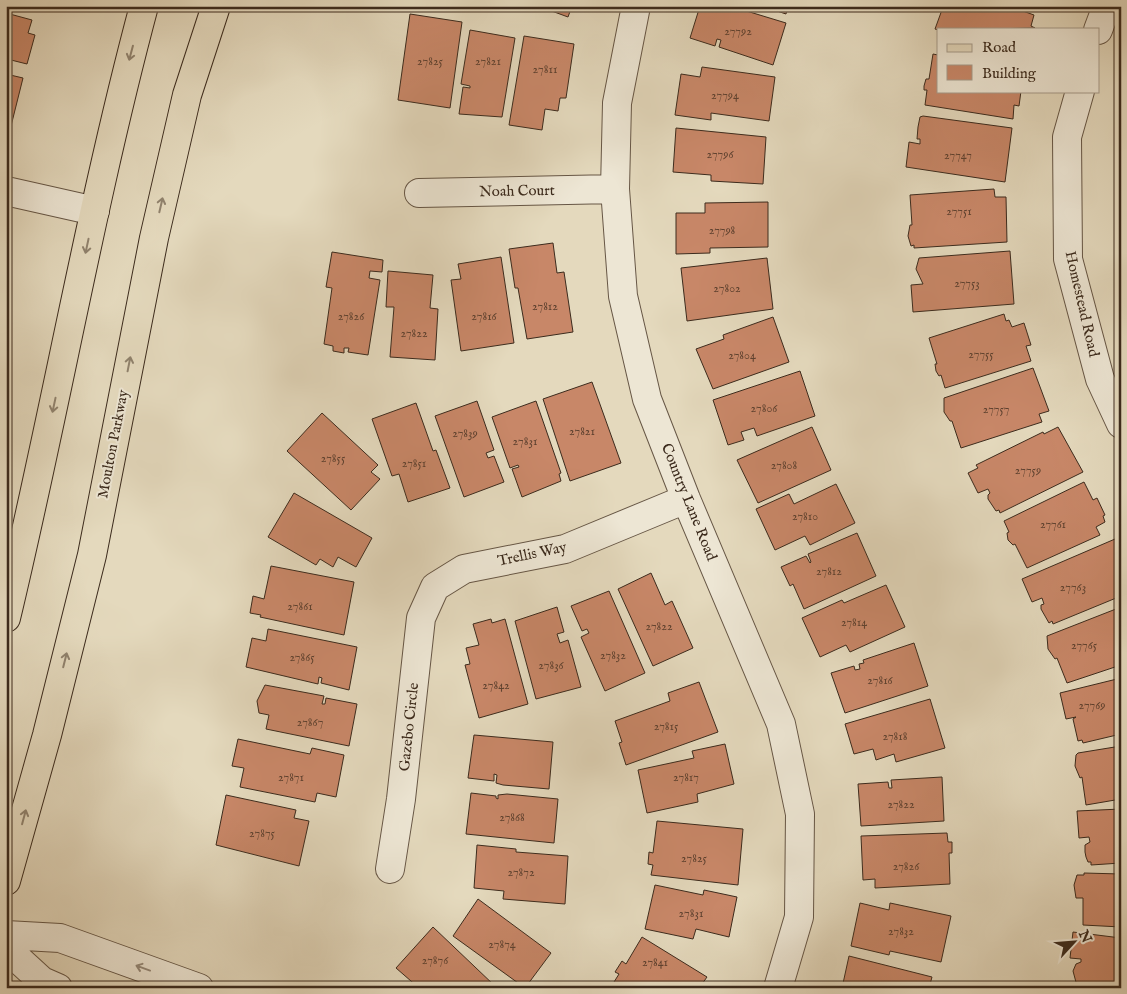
<svg xmlns="http://www.w3.org/2000/svg" width="1127" height="994" font-family="'IM FELL English',serif">
	<style>
		.building { fill: #c88768; stroke: #3c2b1d }
		.lines { fill: none; stroke-linecap: round; stroke-linejoin: round }
		.minor-casing { stroke: #665645; stroke-width: 30 }
		.tertiary-casing { stroke: #665645; stroke-width: 30 }
		.primary-casing { stroke: #3c2b1d; stroke-width: 30 }
		.minor { stroke: #ede6d4; stroke-width: 28 }
		.tertiary { stroke: #ede6d4; stroke-width: 28 }
		.primary { stroke: #e4d9bd; stroke-width: 28 }
		.oneway { stroke: #90826d }
		.oneway2 { stroke: #948878 }
		.labels { text-anchor: middle; dominant-baseline: central; stroke-width: 4; stroke-linejoin: round; paint-order: stroke }
		.number-label { font-size: 12px; fill: #5f4230 }
		.street-label { font-size: 15px; fill: #3c2b1d; stroke: #ede6d4 }
	</style>
	<rect width="100%" height="100%" fill="#e4d9bd"/>
	<filter id="stains"><feTurbulence type="fractalNoise" baseFrequency=".004" numOctaves="4"/><feColorMatrix values="0 0 0 0 .2 0 0 0 0 .09 0 0 0 0 .02 0 0 0 .5 -.17"/></filter>
	<radialGradient id="worn" r=".72"><stop offset=".6" stop-color="#630" stop-opacity="0"/><stop offset="1" stop-color="#630" stop-opacity=".3"/></radialGradient>
	<!-- building -->
	<path class="building" d="M538,6h34l-4,11z
		M700,6h30l56,17 -13,42 -54,-18 2,-7 -4,-1 -2,7 -25,-8z
		M762,6h26l-2,8z
		M940,6h69l25,9 -3,11 4,2 -97,2 -3,-1 8,-22z
		M6,13l26,7 -4,13 7,2 -8,29 -20,-5 -1,2z
		M410,14l52,8 -12,86 -52,-8z
		M470,30l45,8 -13,79 -43,-3 4,-27 7,1v-2l-9,-2z
		M524,36l50,8 -8,54h-6l-2,13 -13,-2 -3,21 -33,-5z
		M933,54l5,1v36h83l-2,15 -5,-1 -1,14 -88,-14 2,-15h-3v-4l2,-7h3z
		M702,67l73,10 -6,44 -58,-8v7l-36,-5 6,-41 19,3z
		M6,74l17,4 -13,52 -4,-1z
		M923,116l89,12 -7,54 -99,-15 3,-25 11,2v-5h-3l1,-12 2,-10z
		M676,128l90,9 -3,47 -52,-3v-6l-38,-3z
		M994,189l1,8h11l1,45 -93,6v-3l-3,1 -3,-10 2,-11h2l-2,-30z
		M768,202v45l-58,1v5l-34,1v-41h29v-10z
		M553,243l4,30 7,-1 9,60 -46,7 -9,-51h-3l-6,-39z
		M1010,251l4,53 -101,8 -2,-27 12,-1 -7,-15 3,-11z
		M332,252l51,8 -1,12 -12,-1 -1,7 11,2 -12,75 -20,-3 1,-4h-5v5l-11,-2v-5l-9,-2 8,-56 -6,-1z
		M501,257l13,86 -53,8 -10,-71 10,-1 -3,-15z
		M767,258l6,51 -86,12 -6,-53z
		M388,271l45,4 -3,33 8,1 -3,51 -45,-3 4,-50h-8z
		M1004,314l2,7 3,-1 3,7 12,-4 7,22 -5,1 5,15 -86,27 -4,-13 -2,1 -3,-5 -1,-7h2l-8,-26z
		M773,317l16,45 -76,27 -17,-40 28,-10 -1,-4z
		M1033,368l16,43 -10,3 3,8 -81,26 -9,-27h-2l-6,-9v-14z
		M800,371l15,45 -58,20 -3,-8 -13,4 3,8 -16,5 -15,-45z
		M592,382l29,81 -51,18 -27,-82z
		M477,401l17,49 -8,3 2,5 6,-2 10,26 -40,15 -29,-81z
		M536,401l25,72 -2,1 2,7 -39,16 -10,-28 7,-2 -1,-2 -8,3 -18,-51z
		M416,403l17,48 3,-1 14,38 -42,14 -9,-28 -7,2 -20,-57z
		M322,413l56,52 -7,7 9,7 -29,31 -64,-59z
		M812,427l19,43 -73,33 -21,-43z
		M1058,427l25,45 -83,41 -1,-3 -3,1 -8,-12v-4l2,-2 -2,-4 -10,4 -10,-20 10,-5 -2,-3 67,-33 1,2z
		M1084,482l9,18 4,-2 8,17 -2,1 2,6 -9,5 4,8 -73,33 -12,-24 -2,1 -5,-5 -1,-7 2,-1 -5,-11z
		M836,484l19,39 -45,22 -5,-9 -30,14 -19,-41 33,-15 5,10z
		M294,493l78,45 -16,29 -18,-10 -5,10 -13,-8 -4,6 -48,-28z
		M857,533l19,43 -72,33 -11,-25 -3,2 -9,-19 25,-11 4,7 1,-1 -3,-8z
		M1115,539l6,13v44l-68,28 -1,-3 -3,2 -8,-14v-4l3,-1 -2,-6 -10,4 -10,-23z
		M271,566l83,16 -10,53 -84,-18 1,-2 -11,-2 3,-17 11,3z
		M651,573l14,32 7,-4 21,47 -40,18 -35,-77z
		M886,585l19,42 -55,25 -4,-7 -26,12 -18,-39 40,-18 2,3z
		M609,591l36,82 -40,18 -24,-54 8,-4 -2,-4 -5,2 -11,-25z
		M557,607l7,25 -7,2 3,9 8,-3 13,47 -45,12 -21,-78z
		M1121,607v58l-54,18 -10,-25 -2,1 -7,-10 -1,-13z
		M491,619l1,4 13,-4 23,85 -49,14 -14,-53 5,-1 -4,-16 13,-3 -6,-21z
		M268,629l89,18 -8,43 -28,-7 1,-5 -3,-1 -1,7 -72,-17 6,-29 14,3z
		M914,643l14,43 -83,27 -14,-40 23,-7 1,4 5,-1 -1,-5 5,-1 -1,-3z
		M1121,678v56l-38,9 -1,-3 -4,1 -5,-22 3,-2 -10,2 -6,-26z
		M699,682l19,50 -92,33 -7,-22 3,-1 -7,-21 55,-20 -2,-8z
		M265,685l59,11 -2,8h3l1,-6 31,6 -8,42 -83,-17 3,-14 -10,-2 -2,-12z
		M930,699l15,49 -49,14 -2,-8 -18,6 -3,-11 -19,5 -9,-30z
		M474,735l79,7 -4,47 -46,-4 -7,-2 1,-8 -3,-1v7l-26,-3z
		M238,739l72,15 2,-6 32,7 -8,42 -19,-4 -2,9 -75,-15 4,-19 -12,-2z
		M725,744l9,40 -37,10 1,8 -51,11 -9,-43 56,-12 -2,-7z
		M1121,746v53l-35,6 -4,-28 -2,1 -5,-12 1,-11 2,-2z
		M942,777l2,44 -83,5 -3,-42 30,-2 1,6h3l-1,-8z
		M471,793l25,3v2l2,1v-4l9,-1 51,5 -4,44 -88,-9z
		M226,795l70,15 -2,8 15,3 -10,45 -83,-21z
		M1121,809v54l-30,2v-3h-3l-2,-5 -1,-5v-7l5,-3 -1,-5 -10,1 -2,-27z
		M657,821l86,8 -5,56 -87,-10 2,-10 -5,-1 1,-12 4,1z
		M947,833l1,9h4v11h-3l1,31 -75,4v-9l-12,1 -2,-44z
		M477,845l39,4v3l52,4 -3,48 -62,-5 1,-8 -30,-3z
		M1084,873l37,1v53l-38,-2v-27h-7l-2,-13 3,-10h7z
		M655,885l48,10 1,-5 33,7 -8,40 -33,-8 -3,10 -48,-10z
		M478,899l73,54 -26,35 -72,-52z
		M860,903l29,7 1,-7 61,13 -10,46 -51,-11 -1,4 -38,-9z
		M433,927l63,60 -1,1h-76l-23,-20z
		M1073,932l48,6v50l-44,-2 -4,-15 3,-7 5,-2v-3l-11,-1z
		M642,937l65,40 -5,7 6,4h-85l-9,-6 5,-8 -4,-2 7,-11 4,3z
		M849,956l83,21 -3,11h-87z"/>
	<g class="lines">
		<defs>
			<path id="minor" d="M636,6l-19,97 -2,86 8,107 24,103 39,100 95,225 19,90 -1,103 -21,71
				M1098,30l9,-24
				M1080,91l-13,46 1,122 32,120 21,45
				M6,191l89,20
				M419,193l196,-4
				M390,869l11,-70 20,-181 14,-31 29,-18 101,-20 121,-50"/>
			<path id="tertiary" d="M6,935l54,3 139,50
				M6,948l36,33 16,7"/>
			<path id="primary" d="M6,618c49,-204 84,-410 138,-612
				M6,881l41,-146 45,-180 62,-317 33,-143 29,-89"/>
		</defs>
		<!-- minor casing -->
		<use href="#minor" class="minor-casing"/>
		<!-- tertiary casing -->
		<use href="#tertiary" class="tertiary-casing"/>
		<!-- primary casing -->
		<use href="#primary" class="primary-casing"/>
		<!-- minor -->
		<use href="#minor" class="minor"/>
		<!-- tertiary -->
		<use href="#tertiary" class="tertiary"/>
		<!-- primary -->
		<use href="#primary" class="primary"/>
	</g>
	<!-- one-way arrows -->
	<defs><path id="oneway-shaft" d="M-6 0H5M1.5-3L5.5 0L1.5 3" fill="none" stroke-width="1.6" stroke-linecap="round" stroke-linejoin="round" transform="scale(1.25)"/></defs>
	<g class="oneway">
		<use href="#oneway-shaft" transform="translate(131 53) rotate(105)"/>
		<use href="#oneway-shaft" transform="translate(161 205) rotate(-77)"/>
		<use href="#oneway-shaft" transform="translate(87 246) rotate(102)"/>
		<use href="#oneway-shaft" transform="translate(129 364) rotate(-79)"/>
		<use href="#oneway-shaft" transform="translate(54 405) rotate(102)"/>
		<use href="#oneway-shaft" transform="translate(65 660) rotate(-76)"/>
		<use href="#oneway-shaft" transform="translate(24 817) rotate(-75)"/>
	</g>
	<use class="oneway2" href="#oneway-shaft" transform="translate(143 968) rotate(-160)"/>
	<g class="labels">
		<!-- number labels -->
		<g class="number-label">
			<text x="738" y="31">27792</text>
			<text x="430" y="61">27825</text>
			<text x="488" y="61">27821</text>
			<text x="545" y="69">27811</text>
			<text x="725" y="95">27794</text>
			<text x="720" y="154">27796</text>
			<text x="958" y="155">27747</text>
			<text x="959" y="211">27751</text>
			<text x="722" y="230">27798</text>
			<text x="967" y="283">27753</text>
			<text x="727" y="288">27802</text>
			<text x="545" y="306">27812</text>
			<text x="351" y="316">27826</text>
			<text x="484" y="316">27816</text>
			<text x="414" y="333">27822</text>
			<text x="981" y="354">27755</text>
			<text x="742" y="355">27804</text>
			<text x="764" y="408">27806</text>
			<text x="996" y="409">27757</text>
			<text x="582" y="431">27821</text>
			<text x="465" y="433">27839</text>
			<text x="525" y="441">27831</text>
			<text x="333" y="458">27855</text>
			<text x="414" y="463">27851</text>
			<text x="784" y="465">27808</text>
			<text x="1028" y="470">27759</text>
			<text x="805" y="516">27810</text>
			<text x="1053" y="524">27761</text>
			<text x="829" y="571">27812</text>
			<text x="1073" y="587">27763</text>
			<text x="300" y="606">27861</text>
			<text x="854" y="622">27814</text>
			<text x="659" y="626">27822</text>
			<text x="1084" y="645">27765</text>
			<text x="613" y="655">27832</text>
			<text x="302" y="657">27865</text>
			<text x="551" y="665">27836</text>
			<text x="880" y="680">27816</text>
			<text x="496" y="685">27842</text>
			<text x="1092" y="705">27769</text>
			<text x="310" y="722">27867</text>
			<text x="666" y="726">27815</text>
			<text x="895" y="736">27818</text>
			<text x="291" y="777">27871</text>
			<text x="686" y="777">27817</text>
			<text x="901" y="804">27822</text>
			<text x="512" y="817">27868</text>
			<text x="262" y="833">27875</text>
			<text x="694" y="858">27825</text>
			<text x="906" y="866">27826</text>
			<text x="521" y="872">27872</text>
			<text x="691" y="913">27831</text>
			<text x="901" y="931">27832</text>
			<text x="502" y="944">27874</text>
			<text x="435" y="960">27876</text>
			<text x="655" y="962">27841</text>
		</g>
		<!-- street labels -->
		<g class="street-label">
			<text transform="translate(517 191) rotate(-1)">Noah Court</text>
			<text transform="translate(1082 304) rotate(77)">Homestead Road</text>
			<text transform="translate(113 444) rotate(-79)">Moulton Parkway</text>
			<text transform="translate(689 502) rotate(68)">Country Lane Road</text>
			<text transform="translate(532 554) rotate(-12)">Trellis Way</text>
			<text transform="translate(409 727) rotate(-84)">Gazebo Circle</text>
		</g>
	</g>
	<!-- margin -->
	<rect width="1127" height="994" fill="none" stroke="#e4d9bd" stroke-width="25"/>
	<rect x="8" y="8" width="1112" height="979" fill="none" stroke="#3c2b1d" stroke-width="2.5"/>
	<rect x="12" y="12" width="1102" height="969" fill="none" stroke="#3c2b1d"/>
	<!-- legend -->
	<rect x="937" y="28" width="162" height="65" fill="#ede6d4" stroke="#a69b8b"/>
	<rect x="947" y="44" width="25" height="8" fill="#e4d9bd" stroke="#a69b8b"/>
	<text x="982" y="52" font-size="15" fill="#3c2b1d">Road</text>
	<rect x="947" y="65" width="25" height="15" fill="#c88768" stroke="#a69b8b"/>
	<text x="982" y="78" font-size="15" fill="#3c2b1d">Building</text>
	<!-- north arrow -->
	<g transform="translate(1074 942) rotate(64)" stroke="#ede6d4" stroke-width="4" paint-order="stroke">
	<path d="M0-4L9 19L0 12L-9 19Z" fill="#3c2b1d"/>
	<text y="-8" font-size="14" font-weight="bold" text-anchor="middle" fill="#3c2b1d">N</text>
	</g>
	<rect width="100%" height="100%" filter="url(#stains)"/>
	<rect width="100%" height="100%" fill="url(#worn)"/>
</svg>
